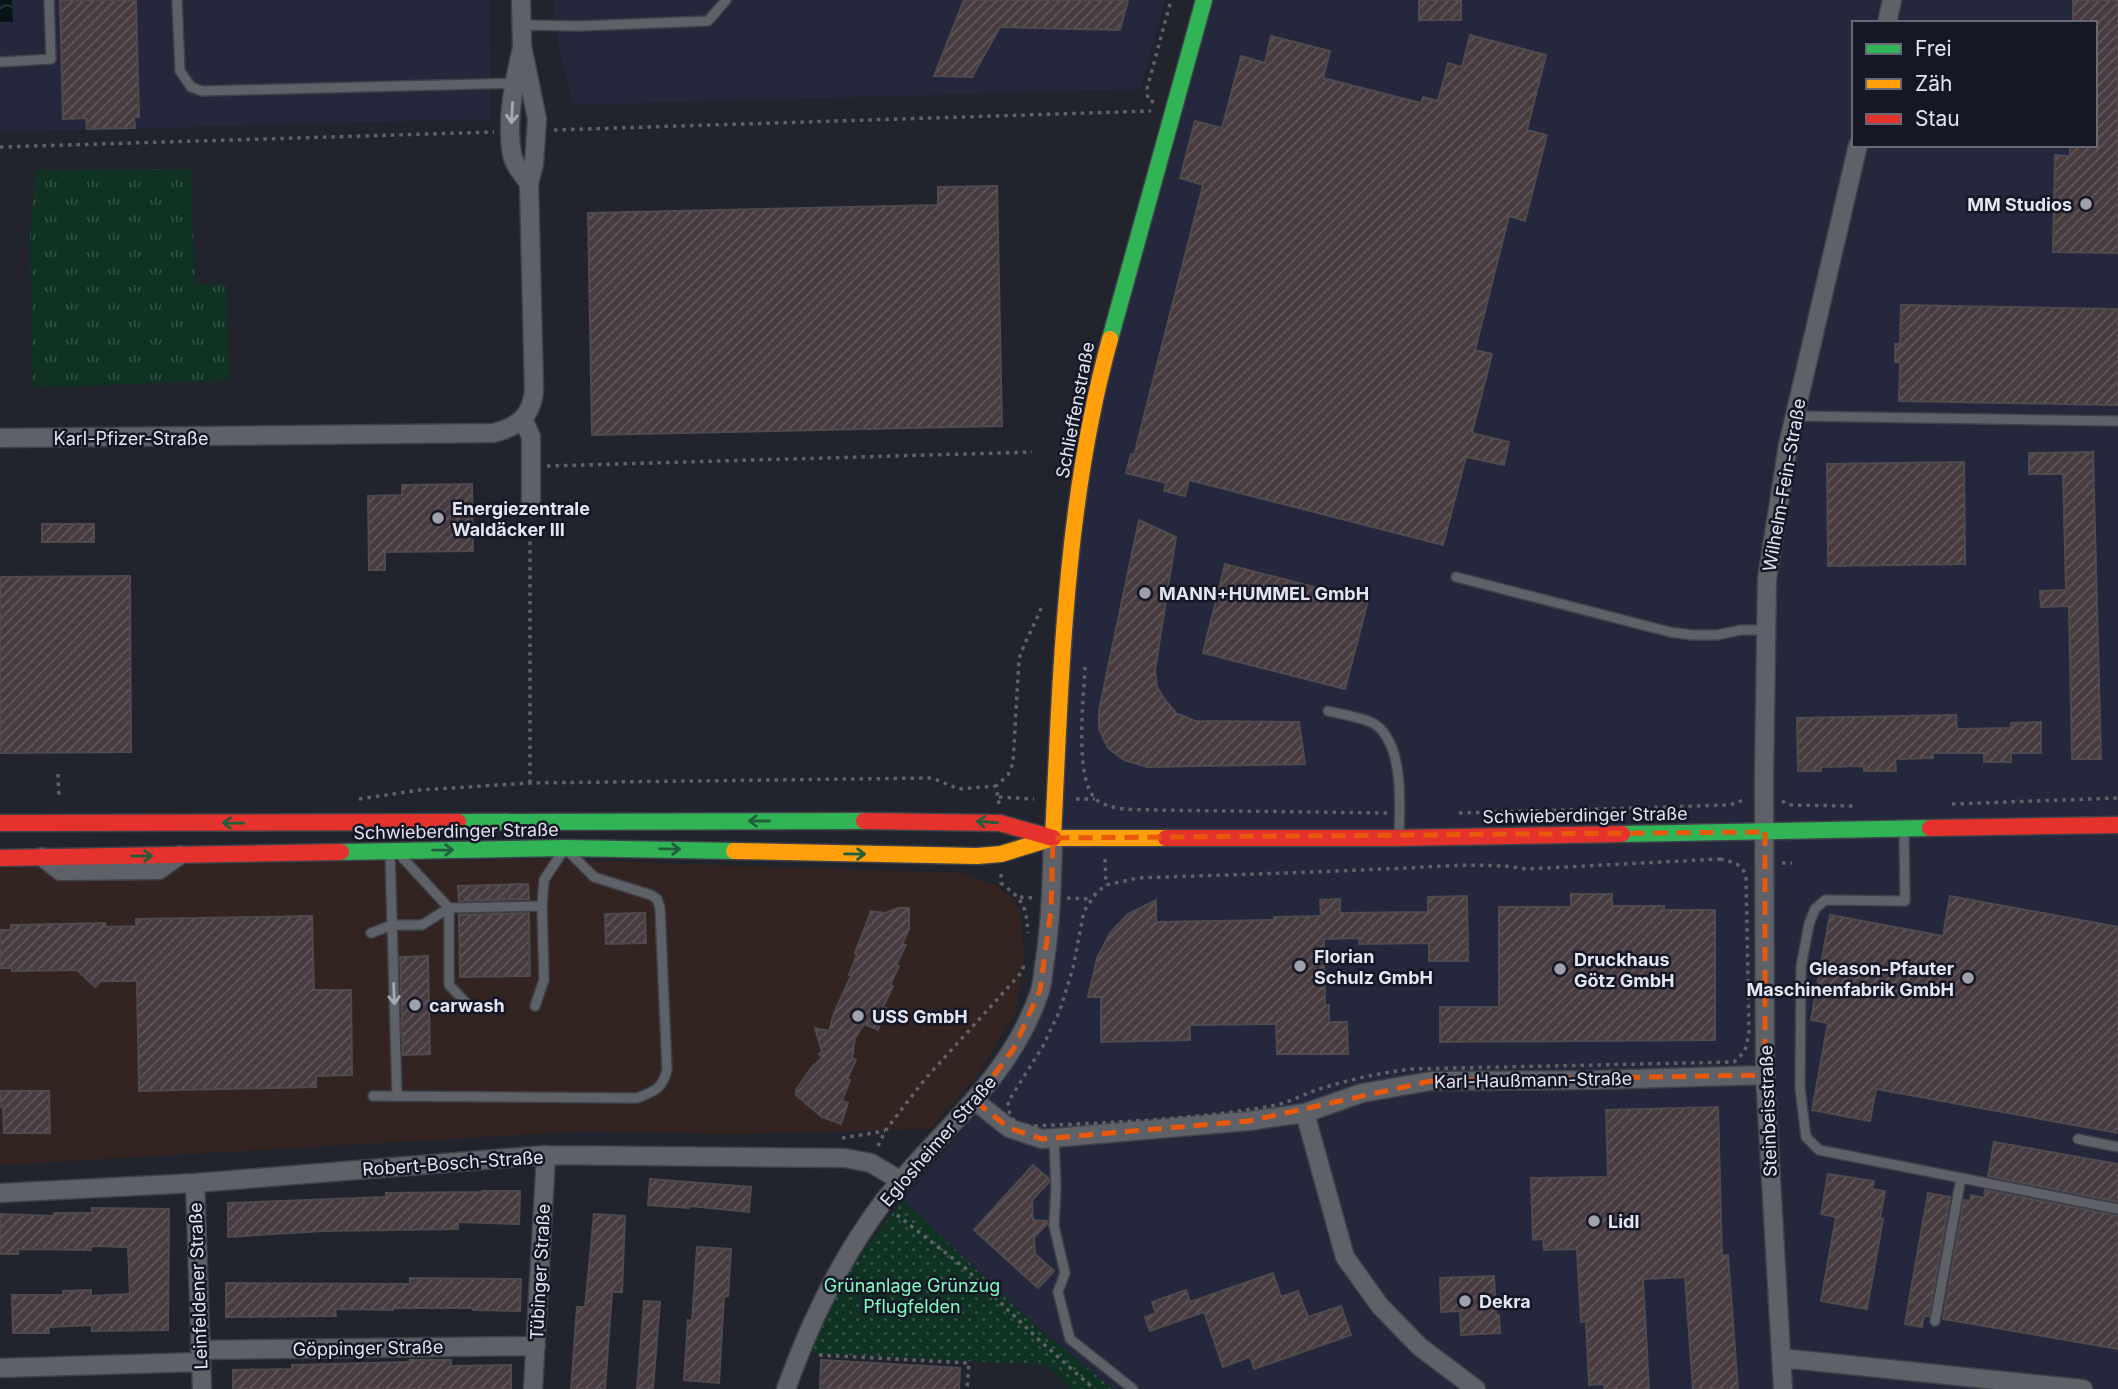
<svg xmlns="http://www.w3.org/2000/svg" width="2118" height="1389" font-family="Inter,sans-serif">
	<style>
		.commercial { fill: #332321 }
		.built { fill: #25273c; fill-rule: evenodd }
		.grass { fill: url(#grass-tufts) }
		.park { fill: url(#park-dots) }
		.water { fill: url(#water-waves) }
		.building { fill: url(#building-hatch); stroke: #4e4a4e; stroke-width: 2 }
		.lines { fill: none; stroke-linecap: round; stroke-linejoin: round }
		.lane-casing { stroke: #3f4149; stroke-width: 12 }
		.street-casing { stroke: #3f4149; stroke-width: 21 }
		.fast-casing { stroke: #3f4149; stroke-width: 19 }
		.slow-casing { stroke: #3f4149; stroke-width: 19 }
		.jam-casing { stroke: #3f4149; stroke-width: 19 }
		.path { stroke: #616269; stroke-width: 3.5; stroke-dasharray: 3.5 5; stroke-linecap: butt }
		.lane { stroke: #5f6168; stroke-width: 9 }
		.street { stroke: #5f6168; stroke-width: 18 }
		.fast { stroke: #30b455; stroke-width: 16 }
		.slow { stroke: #ff9f0a; stroke-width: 16 }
		.jam { stroke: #e5322d; stroke-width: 16 }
		.oneway { stroke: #a8aab3 }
		.oneway2 { stroke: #215e3c }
		.marked { fill: none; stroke: #e8590c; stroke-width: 5; stroke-dasharray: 14 9; stroke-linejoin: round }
		.poi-dot { fill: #9fa1ac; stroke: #151727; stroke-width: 2.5 }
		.labels { text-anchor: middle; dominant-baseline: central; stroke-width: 5; stroke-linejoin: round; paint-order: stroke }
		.poi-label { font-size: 18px; font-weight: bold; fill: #e3e5f0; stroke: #151727; text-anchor: start }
		.street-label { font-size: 18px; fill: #e3e5f0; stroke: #151727 }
		.park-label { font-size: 18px; fill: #80fbbe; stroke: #151727 }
	</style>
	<defs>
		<pattern id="grass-tufts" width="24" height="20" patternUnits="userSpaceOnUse" patternTransform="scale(1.75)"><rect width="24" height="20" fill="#0f3223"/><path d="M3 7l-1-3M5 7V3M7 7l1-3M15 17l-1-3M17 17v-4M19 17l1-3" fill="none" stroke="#325043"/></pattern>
		<pattern id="park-dots" width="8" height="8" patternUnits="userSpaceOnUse" patternTransform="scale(1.75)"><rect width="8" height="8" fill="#0f3223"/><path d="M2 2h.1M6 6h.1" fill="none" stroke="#325043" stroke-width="1.8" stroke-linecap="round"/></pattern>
		<pattern id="water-waves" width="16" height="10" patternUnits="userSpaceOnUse" patternTransform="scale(1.75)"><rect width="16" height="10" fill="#071517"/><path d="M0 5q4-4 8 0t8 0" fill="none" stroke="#2b3739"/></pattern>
		<pattern id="building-hatch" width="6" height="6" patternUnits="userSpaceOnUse" patternTransform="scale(1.75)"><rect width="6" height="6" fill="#473b40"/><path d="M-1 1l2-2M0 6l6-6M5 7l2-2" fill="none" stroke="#61575c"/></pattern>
	</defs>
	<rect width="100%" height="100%" fill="#22242d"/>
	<!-- commercial -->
	<path class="commercial" d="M538,859l424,14 34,12 17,13 8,20 3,41 -9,55 -38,62 -47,53 -194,5 -150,-3 -586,34v-298z"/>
	<!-- built -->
	<path class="built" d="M0,0h489l2,119 -491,13z
		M554,0h611l-25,89 -567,16 -19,-81z
		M1204,0h914v1389h-1005l-76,-62 -134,-127 82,-97 37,-50 26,-63 34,-525zM1854,23h241v122h-241z"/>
	<!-- grass -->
	<path class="grass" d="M191,169l4,115h31l3,96 -196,8 -3,-152 6,-66z"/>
	<!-- park -->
	<path class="park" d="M903,1200l134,127 76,62h-42l-25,-24 -237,-12 32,-73z"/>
	<!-- water -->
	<path class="water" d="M0,0h12l1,22h-13z"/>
	<!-- building -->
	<path class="building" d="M60,0h76l3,117h-5l1,11 -48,1 -1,-11 -23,1z
		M964,0h164l-8,30 -120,-3 -28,50 -38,-1z
		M1419,0h42v20h-42z
		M2073,0h45v253l-65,-1 2,-97 15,1v-11h25v-122h-22z
		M1470,35l76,20 -19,75 20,5 -22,86 -16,-5 -34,134 17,4 -20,79 37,9 -5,23 -38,-8 -23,88 -254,-65 -4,16 -21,-5 2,-8 -40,-10 5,-19 3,1 69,-270 -23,-7 15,-57 27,7 19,-72 24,7 6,-27 59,15 -7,27 98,25 2,-6 15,4 10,-38 14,4z
		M997,186l5,240 -410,9 -4,-222 350,-8v-18z
		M1901,305l217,4v96l-219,-4 1,-39h-5v-18h5z
		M2093,452l8,307h-29l-3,-153 -28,1 -1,-16 26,-1 -3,-116h-34v-21z
		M1964,462l1,102 -137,2 -1,-102z
		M472,484l1,67 -88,1v18h-16l-1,-74 34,-1v-10z
		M1139,520l37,17 -21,133 2,17 8,13 11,13 19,8 104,1 6,42 -158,3 -23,-7 -16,-12 -9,-19v-19z
		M42,524h52v18h-52z
		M1225,564l143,37 -23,88 -142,-36z
		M130,576l1,176 -131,1v-176z
		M1956,715l1,14 54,-1v-5l30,-1v31h-30v9h-27v-9h-51v5l-38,1 1,12h-32v-5l-43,1v4h-23l-1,-53z
		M528,884l1,15 -70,2 -1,-15z
		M1571,894h41v12h52v4h51v130l-275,2v-35h59v-100h72z
		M1467,896l1,65h-39v-18l-70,1v-6l-35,1 1,66h4v17h18l1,32h-71l-1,-30 -86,1v15l-89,2v-45h-13l9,-39 13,-25 18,-19 28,-14v22l118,-2v-3l47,-1 -1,-16 20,-1v14l88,-1v-15z
		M1950,896l168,31v206l-242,-44 -6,32 -58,-11 16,-87 -17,-3 19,-105 113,21z
		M898,908h11v21l-7,15 4,1 -10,20 3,1 -9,19 3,1 -10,21 3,1 -8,22 -14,-6 -9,14 -3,20 4,2 -9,19 3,1 -8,21 6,2 -7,21 -19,-7 -26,-22v-5l15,-22 11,-10 -3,-4 3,-2 -7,-24 14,3 5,-18 17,-37 -2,-1 8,-21 -2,-1 16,-42 14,2z
		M529,913l1,63 -70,1 -1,-62z
		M645,913l1,30 -40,1 -1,-30z
		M312,916l2,74h37l1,85 -36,1v11l-177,4 -2,-110h-36l-6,6 -18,-17 -65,1v-3h-12v-38h11v-5l94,-2 1,4 30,-1v-7z
		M428,956l2,98 -27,1 -3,-98z
		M0,1091h49l1,42h-46l-1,-27 -3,1z
		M1718,1107l4,149 6,-1 10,134h-45l-8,-112 -42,2 6,110h-45v-5l-15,1 -3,-64 -5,1 -4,-73 -33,1 -1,-11 -10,1 -2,-62 77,-1 -2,-67z
		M1994,1142l124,22v38l-130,-26z
		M1033,1165l16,14v3l-17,18 1,20 14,1v3l-13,13 1,17 19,17 -16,17 -64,-58z
		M1828,1174l46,7 -2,8 13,2 -5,28h3l-16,90 -46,-8 15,-84 -15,-3z
		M650,1179l101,8 -2,25 -59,-6 -1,2 -41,-3z
		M1985,1190l133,26v133l-175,-30 21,-119 6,1 1,-6 13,3z
		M482,1191h38l-1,33 -61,-2v7l-135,2 -95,6v-34l158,-6v-4l96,-1z
		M1928,1193l22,4 -21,119h-5l-2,11 -17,-3z
		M92,1208l77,1 -1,121 -76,1v-6l-43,2v6h-36l-1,-38h51v-4l28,-1v6l39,-2 -2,-47 -37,-1v4l-73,-1v5h-18v-40l54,2v-3h38z
		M594,1214l31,2 -3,76h-10l-7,97h-34l6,-82h8z
		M697,1247l34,2 -3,47h-4l-5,87 -35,-3 4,-60 4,1z
		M1273,1273l8,24 17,-6 10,26 33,-11 10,29 -97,34 -4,-12 -27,10 -19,-55 -54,19 -5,-14 11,-4 -4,-11 34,-12 4,12z
		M1494,1276l2,39h3l1,18 -39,2 -1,-24 -19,1 -1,-34z
		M410,1278l111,1 -1,32 -47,-1v-2h-80v2l-58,-1 1,7 -110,1v-34l184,1z
		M644,1301l16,1 -7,87h-16z
		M410,1360h41v6l60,-1v24h-278v-19l59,-1v-4l118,-3z
		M821,1360l139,8 -1,21h-139z"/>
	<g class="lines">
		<defs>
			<path id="lane" d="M177,0l3,71 11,16 11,4 313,-8
				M522,25l57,1 129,-5 18,-21
				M0,62l51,-3 -2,-59
				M1795,416l323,5
				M1456,577l214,55 22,3h25l24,-5h25
				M1328,711c12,3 39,7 48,14 28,21 24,80 23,111
				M1904,829l1,72 -80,-1 -10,9 -6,15 -8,43 -1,121 6,49 13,13 299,59
				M390,853l7,243
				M371,933l21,-8h30l27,-17v77l20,21
				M535,1006l9,-26 -2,-74
				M373,1096l264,2c18,-7 25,-9 30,-28l-7,-162 -3,-9 -6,-4 -57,-18 -29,-29 -21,32 -2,26 -93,2 -49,-53
				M1054,1138l2,50 -2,38 11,47 -7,19 12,47 63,50
				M2078,1139l40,8
				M1935,1321l26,-143"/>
			<path id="street" d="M1887,23l5,-23
				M521,52c-7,32 -15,69 -9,102 2,11 10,20 17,29
				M523,419l8,18v70
				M0,438l493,-5c25,-6 39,-17 41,-43l-5,-207 5,-19 3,-45 -15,-73 -1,-46
				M42,857l18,14 99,-1 21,-15
				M975,1101l34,27 33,11 207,-18 56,-8 57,-20 69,-12 164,-1 170,-5
				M1305,1113l40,144 35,49 40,41 56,42
				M195,1183l7,206
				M0,1193l195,-10 351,-28 299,3 26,5 30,18
				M200,1350l336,-4
				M1781,1358l302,31
				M0,1368l201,-6
				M533,1389l13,-234
				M786,1389c24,-67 54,-130 97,-187 55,-71 127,-121 157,-211 3,-10 3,-21 5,-31 6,-41 7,-80 8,-122
				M1783,1389l-18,-314 -1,-297 3,-199 21,-134 70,-300"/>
			<path id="fast" d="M1110,339l94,-339
				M458,822l406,-1
				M1622,834l308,-6
				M341,852l224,-4 169,3"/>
			<path id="slow" d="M1053,838c8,-166 12,-337 57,-499
				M734,851l243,5 24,-2 52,-16h113"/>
			<path id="jam" d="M864,821l136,2 53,15
				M0,823l458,-1
				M1930,828l188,-3
				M1166,838h228l228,-4
				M0,858l341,-6"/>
		</defs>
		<!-- lane casing -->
		<use href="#lane" class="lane-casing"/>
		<!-- street casing -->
		<use href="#street" class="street-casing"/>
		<!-- fast casing -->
		<use href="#fast" class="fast-casing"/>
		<!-- slow casing -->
		<use href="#slow" class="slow-casing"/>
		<!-- jam casing -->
		<use href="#jam" class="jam-casing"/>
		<!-- path -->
		<path class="path" d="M1154,102l-6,-2 -1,-11 24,-89
			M554,130l597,-19
			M0,147l494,-15
			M547,466l485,-14
			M1085,667c-1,29 -12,117 13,134 16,10 36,8 54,9l236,3
			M58,774l1,25
			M530,783v-259
			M999,797l35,2
			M359,799l61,-9 110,-7 402,-5 27,11 37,-3
			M1076,799h19
			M1782,801l7,4 65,1
			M999,804l-3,-18 12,-11 5,-12 6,-104c6,-19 17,-36 24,-56
			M1952,804l166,-6
			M1459,813l271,-8 17,-6
			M1105,859l1,26
			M1720,859c13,3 21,4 26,17l3,158 -4,17 -11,11 -323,7c-32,4 -64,11 -95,21 -13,5 -26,12 -40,15 -78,15 -162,17 -242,21l-16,-1 -8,-9 -2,-14 35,-56 17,-36 13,-42 11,-57 12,-18 10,-8 32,-7c81,-3 162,-5 243,-9 44,-1 102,-8 145,0z
			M1782,863h10
			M1001,874v9c22,17 25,22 27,50
			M1020,897l15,1
			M1067,898l24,1
			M842,1138l43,-7
			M878,1146l7,-15 40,-52 97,-107 3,-11
			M897,1215l68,53 73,71 56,50
			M819,1355l150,8 -2,26"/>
		<!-- lane -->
		<use href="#lane" class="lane"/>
		<!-- street -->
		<use href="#street" class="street"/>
		<!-- fast -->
		<use href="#fast" class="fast"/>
		<!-- slow -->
		<use href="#slow" class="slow"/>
		<!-- jam -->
		<use href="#jam" class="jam"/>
	</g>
	<!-- one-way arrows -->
	<defs><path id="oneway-shaft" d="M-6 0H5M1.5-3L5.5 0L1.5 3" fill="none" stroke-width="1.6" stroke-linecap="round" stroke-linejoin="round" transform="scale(1.75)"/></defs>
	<g class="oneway">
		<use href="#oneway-shaft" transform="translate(512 113) rotate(93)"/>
		<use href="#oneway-shaft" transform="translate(394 994) rotate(88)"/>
	</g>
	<g class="oneway2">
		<use href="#oneway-shaft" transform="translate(759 821) rotate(180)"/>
		<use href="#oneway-shaft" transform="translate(987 822) rotate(-176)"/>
		<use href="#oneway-shaft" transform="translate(233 823) rotate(-179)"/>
		<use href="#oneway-shaft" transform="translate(670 849) rotate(1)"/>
		<use href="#oneway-shaft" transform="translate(443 850) rotate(-1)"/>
		<use href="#oneway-shaft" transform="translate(855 854) rotate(1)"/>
		<use href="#oneway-shaft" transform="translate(142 856) rotate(-1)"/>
	</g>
	<!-- marked area -->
	<path class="marked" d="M1765,832v243l-334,6 -182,40 -207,18 -33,-11 -34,-27 39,-53 26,-58 11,-80 2,-72z"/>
	<!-- markers -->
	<g class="poi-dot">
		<circle cx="2086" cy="204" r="7"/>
		<circle cx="438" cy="518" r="7"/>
		<circle cx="1145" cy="593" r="7"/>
		<circle cx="1300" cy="966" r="7"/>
		<circle cx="1560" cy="969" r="7"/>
		<circle cx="1968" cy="978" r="7"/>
		<circle cx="415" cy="1005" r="7"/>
		<circle cx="858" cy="1016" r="7"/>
		<circle cx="1594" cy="1221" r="7"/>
		<circle cx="1465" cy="1301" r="7"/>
	</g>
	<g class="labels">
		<!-- poi labels -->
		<g class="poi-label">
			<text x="2072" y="204" text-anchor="end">MM Studios</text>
			<text x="452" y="508">Energiezentrale<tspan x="452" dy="21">Waldäcker III</tspan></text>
			<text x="1159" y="593">MANN+HUMMEL GmbH</text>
			<text x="1314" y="956">Florian<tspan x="1314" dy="21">Schulz GmbH</tspan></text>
			<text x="1574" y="959">Druckhaus<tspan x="1574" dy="21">Götz GmbH</tspan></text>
			<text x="1954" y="968" text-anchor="end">Gleason-Pfauter<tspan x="1954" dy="21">Maschinenfabrik GmbH</tspan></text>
			<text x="429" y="1005">carwash</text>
			<text x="872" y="1016">USS GmbH</text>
			<text x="1608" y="1221">Lidl</text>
			<text x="1479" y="1301">Dekra</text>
		</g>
		<!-- street labels -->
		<g class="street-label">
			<text transform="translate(1075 410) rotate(-79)">Schlieffenstraße</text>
			<text x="131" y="438">Karl-Pfizer-Straße</text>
			<text transform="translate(1784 485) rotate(-80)">Wilhelm-Fein-Straße</text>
			<text transform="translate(1585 815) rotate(-1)">Schwieberdinger Straße</text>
			<text transform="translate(456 831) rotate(-1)">Schwieberdinger Straße</text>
			<text transform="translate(1533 1080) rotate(-1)">Karl-Haußmann-Straße</text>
			<text transform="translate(1768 1111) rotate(-92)">Steinbeisstraße</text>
			<text transform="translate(938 1141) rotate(-49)">Eglosheimer Straße</text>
			<text transform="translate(453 1163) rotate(-4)">Robert-Bosch-Straße</text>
			<text transform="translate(540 1272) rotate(-87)">Tübinger Straße</text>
			<text transform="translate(198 1286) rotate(-92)">Leinfeldener Straße</text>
			<text transform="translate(368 1348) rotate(-1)">Göppinger Straße</text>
		</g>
		<!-- park labels -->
		<g class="park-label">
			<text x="912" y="1285">Grünanlage Grünzug<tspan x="912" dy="21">Pflugfelden</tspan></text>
		</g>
	</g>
	<!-- legend -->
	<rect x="1852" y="21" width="245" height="126" fill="#151727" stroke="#676977" stroke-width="2"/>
	<rect x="1866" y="44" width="35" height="10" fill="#30b455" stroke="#676977" stroke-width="2"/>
	<text x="1915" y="56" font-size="21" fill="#e3e5f0">Frei</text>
	<rect x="1866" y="79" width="35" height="10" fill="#ff9f0a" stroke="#676977" stroke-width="2"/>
	<text x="1915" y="91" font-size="21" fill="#e3e5f0">Zäh</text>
	<rect x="1866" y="114" width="35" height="10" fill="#e5322d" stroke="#676977" stroke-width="2"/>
	<text x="1915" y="126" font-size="21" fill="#e3e5f0">Stau</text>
</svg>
